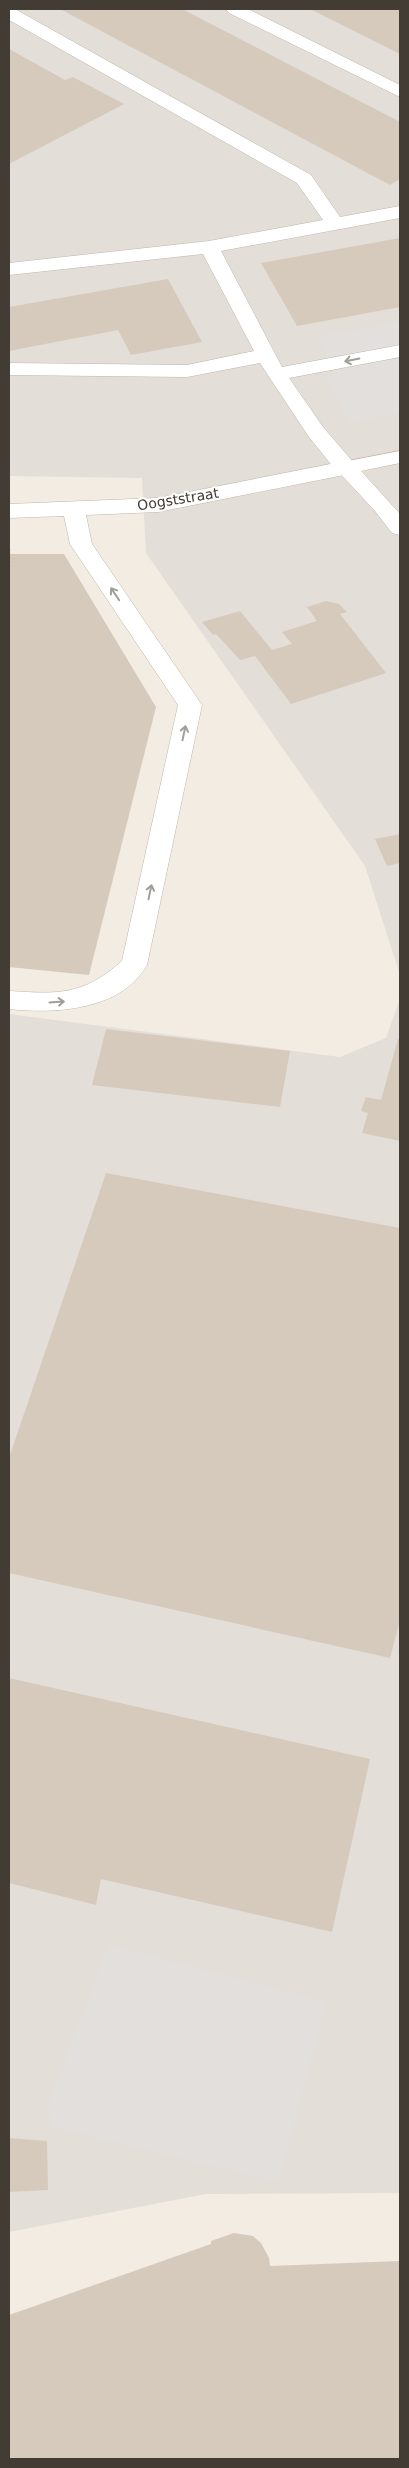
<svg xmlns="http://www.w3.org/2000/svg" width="409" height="2468" font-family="'DejaVu Sans',sans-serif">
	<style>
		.industrial { fill: #e4ded9 }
		.parking { fill: #e2dfdc }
		.building { fill: #d6cabc }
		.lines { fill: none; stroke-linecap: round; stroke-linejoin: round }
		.service-casing { stroke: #c0b6a9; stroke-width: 1 }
		.minor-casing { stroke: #c0b6a9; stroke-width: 1 }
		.tertiary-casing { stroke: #c0b6a9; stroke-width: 1 }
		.path { stroke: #bfae97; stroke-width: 2.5; stroke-dasharray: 2 2; stroke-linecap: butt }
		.service { fill: #fff; fill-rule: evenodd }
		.minor { fill: #fff; fill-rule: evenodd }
		.tertiary { fill: #fff; fill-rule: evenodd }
		.oneway { stroke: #a19e9a }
		.labels { text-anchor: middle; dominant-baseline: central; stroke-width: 4; stroke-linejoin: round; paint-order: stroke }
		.far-street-label { font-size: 14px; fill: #433c34; stroke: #fff }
	</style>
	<rect width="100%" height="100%" fill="#f2ece3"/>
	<!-- industrial -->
	<path class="industrial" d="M9,9h391v966l-35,-109 -219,-313 -4,-75 -133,-2z
		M400,999v1194l-194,1 -197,38v-1218l331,43 46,-19z"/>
	<!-- parking -->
	<path class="parking" d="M400,321v92l-50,9 -24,-45 11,-3 -19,-37z
		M109,1945l217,57 -48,180 -225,-55 -5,-20z"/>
	<!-- building -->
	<path class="building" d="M60,9h122l218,113v57l-10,6z
		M310,9h90v45z
		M9,49l56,31 8,-3 51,27 -115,60z
		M400,238v69l-103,19 -36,-63z
		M168,279l34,63 -71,13 -13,-25 -109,21v-44z
		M9,554h55l92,153 -67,268 -80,-8z
		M326,601l13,3 8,8 -7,2 46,59 -95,31 -36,-48 -15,4 -24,-26 -3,1 -11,-13 38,-11 32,39 20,-6 -10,-12 35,-11 -10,-14z
		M400,834v29l-13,3 -12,-27z
		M106,1029l184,22 -10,56 -188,-22z
		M398,1039h2v102l-38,-8 6,-20 -7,-2 5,-14 15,3z
		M106,1173l294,55v392l-10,38 -381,-85v-115z
		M9,1678l361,81 -38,173 -231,-53 -5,26 -87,-22z
		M9,2138l38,3 1,49 -39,2z
		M234,2233l19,3 8,7 8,15 1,8 130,-5v198h-391v-144l202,-71v-3z"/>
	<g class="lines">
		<defs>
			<path id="service" d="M9,9h6l296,166 29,42 60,-11v12l-179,33 61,116 118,-22v12l-111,21 34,49 31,36 3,5 -3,5 -8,2 -8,-2 -29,-36 -49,-74 -73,14 -178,-2v-12l178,2 67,-14 -51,-97 -194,21v-12l200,-22 114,-21 -26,-37 -288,-163z
				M226,9h22l152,76v12l-171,-84z"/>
			<path id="minor" d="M346,461l8,2 3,5 -3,5 -196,39 -72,3 6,29 110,161 -55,260c-26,46 -93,49 -138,44v-18c50,3 73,5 113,-30l56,-256 -108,-161 -6,-28 -55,2v-14l149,-6z"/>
			<path id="tertiary" d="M400,451v12l-39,8 39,43v21l-8,-2 -17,-22 -40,-43 3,-5z"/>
		</defs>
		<!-- service casing -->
		<use href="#service" class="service-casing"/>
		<!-- minor casing -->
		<use href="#minor" class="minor-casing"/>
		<!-- tertiary casing -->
		<use href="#tertiary" class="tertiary-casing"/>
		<!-- path -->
		<path class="path" d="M9,549v21"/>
		<!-- service -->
		<use href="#service" class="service"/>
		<!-- minor -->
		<use href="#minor" class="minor"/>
		<!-- tertiary -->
		<use href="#tertiary" class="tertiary"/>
	</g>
	<!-- one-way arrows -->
	<defs><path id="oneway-shaft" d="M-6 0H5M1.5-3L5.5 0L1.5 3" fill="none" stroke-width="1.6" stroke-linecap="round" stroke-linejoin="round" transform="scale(1.25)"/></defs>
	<g class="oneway">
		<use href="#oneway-shaft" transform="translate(352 360) rotate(169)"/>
		<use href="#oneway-shaft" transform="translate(115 594) rotate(-124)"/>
		<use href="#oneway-shaft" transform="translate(184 733) rotate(-78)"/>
		<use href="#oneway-shaft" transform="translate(150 892) rotate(-78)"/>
		<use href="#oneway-shaft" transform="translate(57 1002) rotate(-4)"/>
	</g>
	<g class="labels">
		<!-- far-street labels -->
		<g class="far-street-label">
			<text transform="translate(178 499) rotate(-9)">Oogststraat</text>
		</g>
	</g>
	<!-- border -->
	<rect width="409" height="2468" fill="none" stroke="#433c34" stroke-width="20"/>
</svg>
